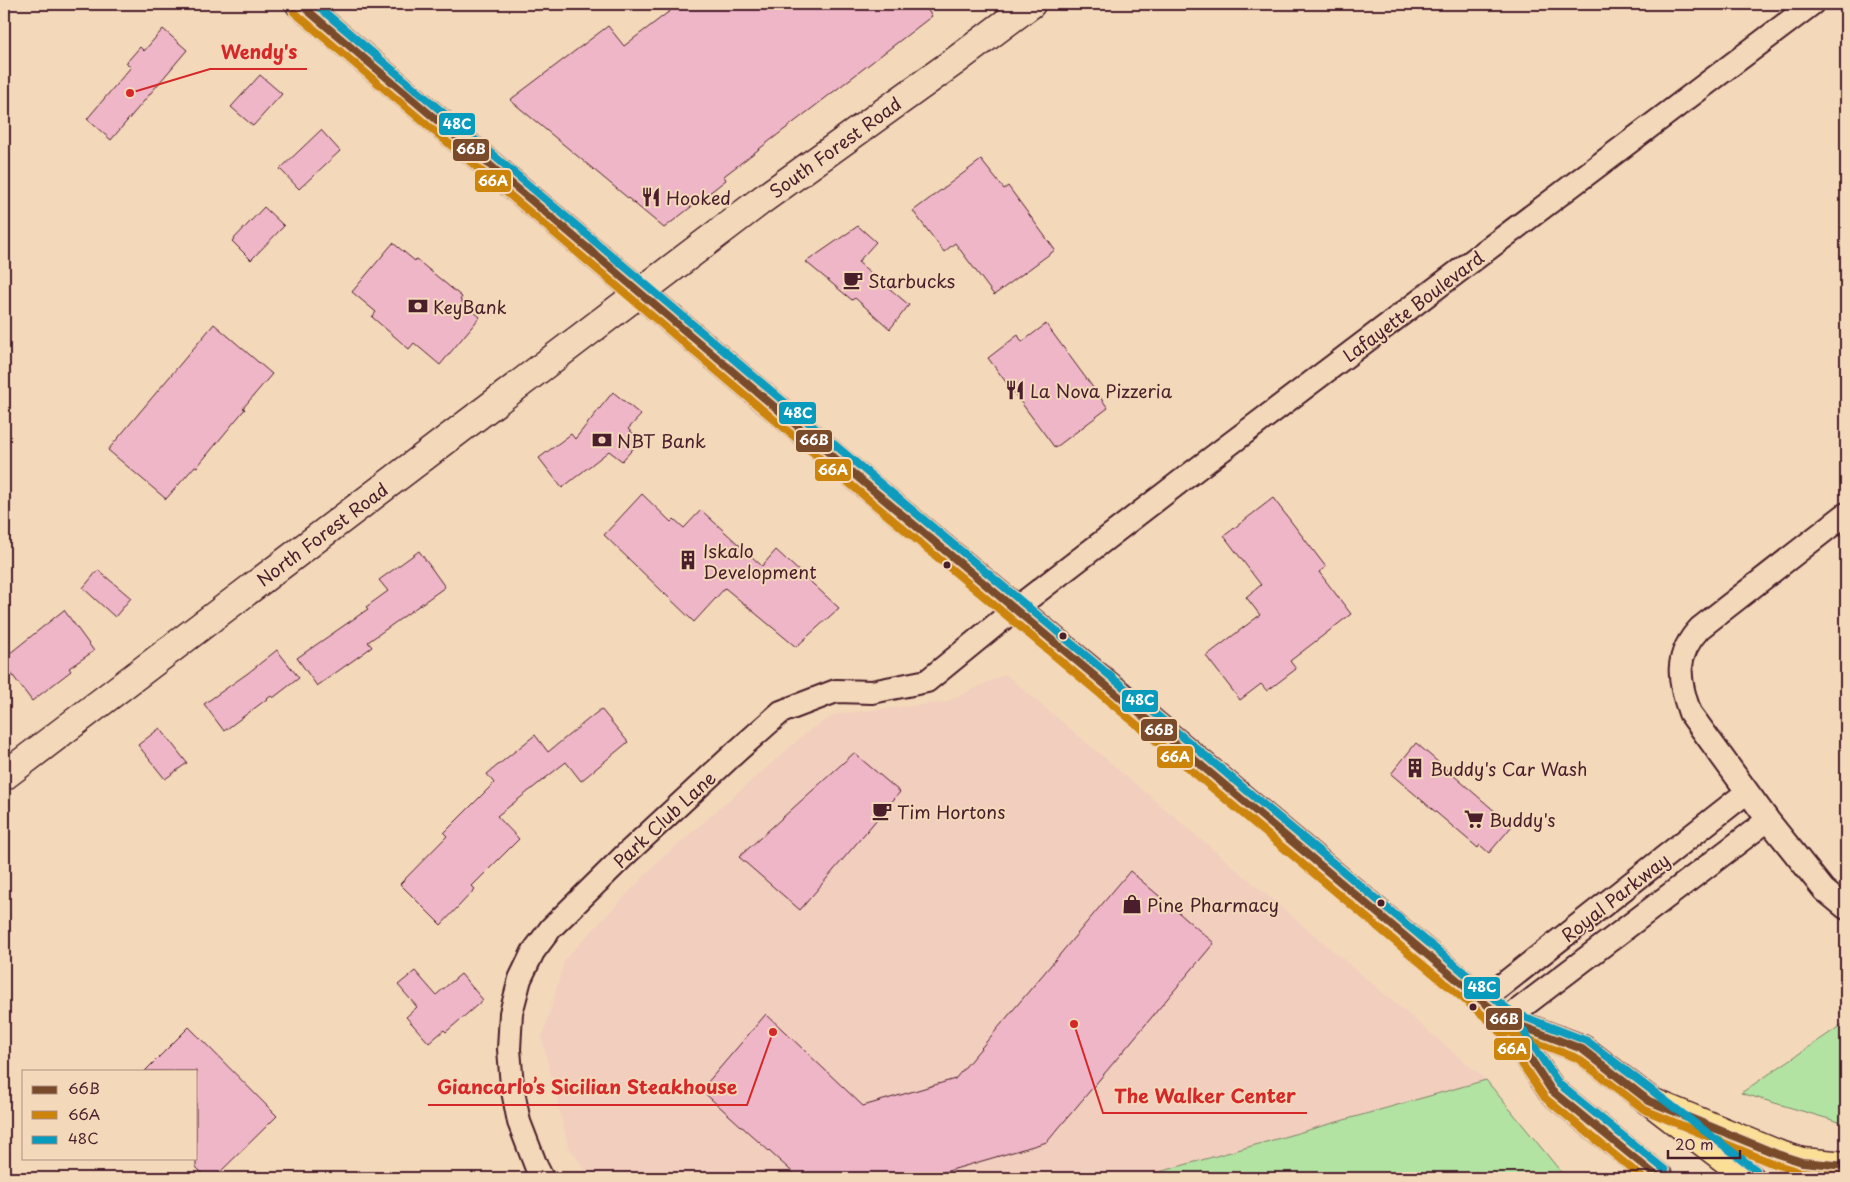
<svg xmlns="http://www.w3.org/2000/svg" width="1850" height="1182" font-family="'Playpen Sans',sans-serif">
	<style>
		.built { fill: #f2cebe }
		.green { fill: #b3e3a3; stroke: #7e8167 }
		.building { fill: #efb6c8; stroke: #4a1f2b }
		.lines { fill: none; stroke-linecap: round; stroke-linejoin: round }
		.street-casing { stroke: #4a1f2b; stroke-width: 26 }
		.secondary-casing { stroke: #4a1f2b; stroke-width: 31 }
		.primary-casing { stroke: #4a1f2b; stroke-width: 31 }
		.highway-casing { stroke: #4a1f2b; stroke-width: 31 }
		.street { stroke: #f3d8ba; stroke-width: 22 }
		.secondary { stroke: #f3d8ba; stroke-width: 28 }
		.primary { stroke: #fbdf96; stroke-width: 28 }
		.highway { stroke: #fbdf96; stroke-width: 28 }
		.bus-1-casing { stroke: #f3d8ba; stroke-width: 11 }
		.bus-2-casing { stroke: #f3d8ba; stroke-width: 11 }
		.bus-3-casing { stroke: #f3d8ba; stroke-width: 11 }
		.bus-1 { stroke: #7a4b2a; stroke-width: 8 }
		.bus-2 { stroke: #cc840b; stroke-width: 8 }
		.bus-3 { stroke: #079bbe; stroke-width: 8 }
		.bus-dot { fill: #4a1f2b; stroke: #f3d8ba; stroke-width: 2 }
		.labels { text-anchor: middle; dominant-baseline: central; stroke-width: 4; stroke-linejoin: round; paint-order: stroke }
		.street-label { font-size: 18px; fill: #4a1f2b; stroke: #f3d8ba }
		.poi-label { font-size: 18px; fill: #4a1f2b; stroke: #f3d8ba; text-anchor: start }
		.leader { fill: none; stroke: #d62828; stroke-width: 2 }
		.callout-dot { fill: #d62828; stroke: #f3d8ba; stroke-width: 2 }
		.callout-label { font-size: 19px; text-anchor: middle; font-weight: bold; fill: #d62828; stroke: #f3d8ba; stroke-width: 4; stroke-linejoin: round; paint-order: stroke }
		.line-badge { stroke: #f3d8ba; stroke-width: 2 }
		.badge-label { font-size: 14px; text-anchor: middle; font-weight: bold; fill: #fff }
	</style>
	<rect width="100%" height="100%" fill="#f3d8ba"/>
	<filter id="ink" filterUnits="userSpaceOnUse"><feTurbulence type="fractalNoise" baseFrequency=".02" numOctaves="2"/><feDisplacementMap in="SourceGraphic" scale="10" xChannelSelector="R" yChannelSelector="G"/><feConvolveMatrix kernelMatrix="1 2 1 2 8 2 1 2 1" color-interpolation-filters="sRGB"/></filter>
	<g filter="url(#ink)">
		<!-- built -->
		<path class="built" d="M1005,674l481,406 -348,98h-547l-23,-33 -26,-106 23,-80 93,-97 153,-133 26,-15 110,-12z"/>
		<!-- green -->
		<path class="green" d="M1846,1022v102l-105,-31z
			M1486,1080l80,98h-428z"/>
		<!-- building -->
		<path class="building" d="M679,4h244l9,12 -208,160 2,4 -62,48 -154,-128 98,-74 16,20z
			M163,29l24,21 -76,90 -24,-21 44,-52 -5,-4 14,-16 4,4z
			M260,75l22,19 -29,32 -22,-19z
			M321,130l19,21 -41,38 -19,-20z
			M981,160l23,29 4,-3 47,64 -61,45 -39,-52 -11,9 -31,-41z
			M264,207l20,19 -33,34 -19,-19z
			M858,226l18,16 -18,20 51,43 -19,24 -35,-31 -3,2 -46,-38z
			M393,243l22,18 1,-2 46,38 -2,3 20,17 -40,48 -26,-22 -5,6 -37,-32 4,-5 -24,-20z
			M214,324l58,50 -29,34 2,1 -48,58 -2,-1 -29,33 -58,-49z
			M1046,324l62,84 -53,40 -67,-90 30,-23 4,7z
			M613,392l28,23 -13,14 13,11 -19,21 -13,-10 -47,37 -23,-30 32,-24 4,5z
			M642,494l29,28 3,-3 10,9 17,-18 61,56 14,-16 63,58 -43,39 -71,-59 -31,34 -90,-87z
			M1273,498l53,69 -7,5 32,42 -61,47 6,8 -29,22 -6,-7 -21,16 -34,-44 54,-41 -14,-18 15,-12 -37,-49z
			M419,551l26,36 -77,55 4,5 -55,39 -20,-28 71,-49 -2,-2 22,-16 -9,-11z
			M98,570l33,28 -16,19 -32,-29z
			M64,610l30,41 -25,17 2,3 -39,30 -28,-37v-6z
			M277,650l22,28 -26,20 -2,-2 -47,35 -20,-27 44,-31z
			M601,709l27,33 -47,39 -15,-19 -69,54 22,23 -47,47 3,3 -34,36 -41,-41 47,-48 -3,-3 50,-50 -7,-9 48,-39 13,17z
			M160,728l27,35 -22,16 -27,-34z
			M1416,743l96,83 -23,27 -9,-8 -2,3 -87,-74z
			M854,753l46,39 -100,118 -61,-53z
			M1130,871l84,72 -167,199 -123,36h-125l-98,-88 65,-76 97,92 92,-27z
			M415,971l21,24 25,-21 22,26 -37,32 -2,-2 -15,13 -23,-26 11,-10 -19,-22z
			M189,1027l88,89 -63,62h-7l-11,-11v-96h-51z"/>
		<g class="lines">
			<defs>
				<path id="street" d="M1846,514l-146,114c-26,27 -22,52 -10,85l78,107 56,70 22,18
					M1482,1001l265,-209
					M1505,1020l263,-200
					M542,1178l-6,-12 -17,-44 -7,-36 -3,-37 2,-36 9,-34 13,-27 18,-24 74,-73 111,-103 45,-40 55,-21 36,1 55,-11 88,-72 166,-128 631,-477"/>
				<path id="secondary" d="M4,776l755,-574 196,-141 76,-57"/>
				<path id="primary" d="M300,4l562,477 262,218 381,321 47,71 107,87
					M1505,1020l77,29 168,129"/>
				<path id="highway" d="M1649,1101l128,53 25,8 44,4
					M1646,1169l8,9"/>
			</defs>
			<!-- street casing -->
			<use href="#street" class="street-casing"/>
			<!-- secondary casing -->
			<use href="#secondary" class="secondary-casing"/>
			<!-- primary casing -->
			<use href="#primary" class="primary-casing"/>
			<!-- highway casing -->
			<use href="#highway" class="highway-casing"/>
			<!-- street -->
			<use href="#street" class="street"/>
			<!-- secondary -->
			<use href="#secondary" class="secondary"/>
			<!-- primary -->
			<use href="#primary" class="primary"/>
			<!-- highway -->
			<use href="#highway" class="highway"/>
			<defs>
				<path id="bus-1" d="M300,4l562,477 643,539 47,71 107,87
					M1505,1020l77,29 67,52 128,53 25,8 44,4"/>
				<path id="bus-2" d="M294,12l562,477 641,538 48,71 98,80
					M1501,1029l76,29 68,52 129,54 26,8 45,4"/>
				<path id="bus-3" d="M315,4l553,469 643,539 48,72 106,86
					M1509,1011l78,30 169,129"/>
			</defs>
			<!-- bus-1 casing -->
			<use href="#bus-1" class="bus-1-casing"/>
			<!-- bus-2 casing -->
			<use href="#bus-2" class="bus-2-casing"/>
			<!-- bus-3 casing -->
			<use href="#bus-3" class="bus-3-casing"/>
			<!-- bus-1 -->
			<use href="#bus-1" class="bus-1"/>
			<!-- bus-2 -->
			<use href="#bus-2" class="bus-2"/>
			<!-- bus-3 -->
			<use href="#bus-3" class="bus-3"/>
		</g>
	</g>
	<!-- icons -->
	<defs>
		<symbol id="restaurant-bare" viewBox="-9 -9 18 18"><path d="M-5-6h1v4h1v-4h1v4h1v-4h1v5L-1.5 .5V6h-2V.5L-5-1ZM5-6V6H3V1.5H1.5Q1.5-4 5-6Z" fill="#4a1f2b" stroke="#f3d8ba" stroke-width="2.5" paint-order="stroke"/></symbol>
		<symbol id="cafe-bare" viewBox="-9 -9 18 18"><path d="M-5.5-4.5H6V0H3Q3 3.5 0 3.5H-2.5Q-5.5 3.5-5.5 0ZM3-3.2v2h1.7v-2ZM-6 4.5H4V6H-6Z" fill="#4a1f2b" stroke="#f3d8ba" stroke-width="2.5" paint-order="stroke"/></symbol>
		<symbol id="bank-bare" viewBox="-9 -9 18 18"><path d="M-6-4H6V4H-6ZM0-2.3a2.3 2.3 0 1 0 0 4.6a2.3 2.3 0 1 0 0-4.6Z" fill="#4a1f2b" stroke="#f3d8ba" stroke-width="2.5" paint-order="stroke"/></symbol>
		<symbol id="building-bare" viewBox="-9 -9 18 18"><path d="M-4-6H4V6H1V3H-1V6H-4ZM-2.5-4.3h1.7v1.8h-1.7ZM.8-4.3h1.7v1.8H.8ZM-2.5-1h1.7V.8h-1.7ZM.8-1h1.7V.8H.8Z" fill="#4a1f2b" stroke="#f3d8ba" stroke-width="2.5" paint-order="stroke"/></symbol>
		<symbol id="supermarket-bare" viewBox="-9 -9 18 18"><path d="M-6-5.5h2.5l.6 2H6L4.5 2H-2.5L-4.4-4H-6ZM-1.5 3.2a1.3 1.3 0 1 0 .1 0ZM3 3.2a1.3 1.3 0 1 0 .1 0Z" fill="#4a1f2b" stroke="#f3d8ba" stroke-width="2.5" paint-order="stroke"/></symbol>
		<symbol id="shop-bare" viewBox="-9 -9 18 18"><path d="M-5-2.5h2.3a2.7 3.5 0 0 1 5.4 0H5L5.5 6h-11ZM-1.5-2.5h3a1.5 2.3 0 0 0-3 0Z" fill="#4a1f2b" stroke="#f3d8ba" stroke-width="2.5" paint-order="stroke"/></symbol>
	</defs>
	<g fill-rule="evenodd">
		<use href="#restaurant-bare" x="637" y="183" width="28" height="28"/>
		<use href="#cafe-bare" x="839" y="266" width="28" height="28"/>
		<use href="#bank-bare" x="404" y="292" width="28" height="28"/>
		<use href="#restaurant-bare" x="1001" y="376" width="28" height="28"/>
		<use href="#bank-bare" x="588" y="426" width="28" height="28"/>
		<use href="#building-bare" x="674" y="546" width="28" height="28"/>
		<use href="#building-bare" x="1401" y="754" width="28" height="28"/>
		<use href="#cafe-bare" x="868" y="797" width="28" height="28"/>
		<use href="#supermarket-bare" x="1460" y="805" width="28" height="28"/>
		<use href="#shop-bare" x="1118" y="890" width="28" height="28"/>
	</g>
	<!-- markers -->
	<g class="bus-dot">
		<circle cx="947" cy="565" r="4.5"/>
		<circle cx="1063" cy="636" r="4.5"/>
		<circle cx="1381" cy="903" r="4.5"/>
		<circle cx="1473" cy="1007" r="4.5"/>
	</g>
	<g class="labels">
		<!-- street labels -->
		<g class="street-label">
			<text transform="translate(835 147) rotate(-36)">South Forest Road</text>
			<text transform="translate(1413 306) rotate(-37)">Lafayette Boulevard</text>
			<text transform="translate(322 534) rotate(-37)">North Forest Road</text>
			<text transform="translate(664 819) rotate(-43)">Park Club Lane</text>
			<text transform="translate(1615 897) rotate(-38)">Royal Parkway</text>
		</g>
		<!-- poi labels -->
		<g class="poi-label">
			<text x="666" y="197">Hooked</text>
			<text x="868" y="280">Starbucks</text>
			<text x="433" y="306">KeyBank</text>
			<text x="1030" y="390">La Nova Pizzeria</text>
			<text x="617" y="440">NBT Bank</text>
			<text x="703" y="550">Iskalo<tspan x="703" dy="21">Development</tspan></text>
			<text x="1430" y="768">Buddy's Car Wash</text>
			<text x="897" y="811">Tim Hortons</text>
			<text x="1489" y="819">Buddy's</text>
			<text x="1147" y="904">Pine Pharmacy</text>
		</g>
	</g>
	<!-- callouts -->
	<path class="leader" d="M130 93L210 69H307M773 1032L747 1105H428M1074 1024L1103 1113H1307"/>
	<g class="callout-dot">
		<circle cx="130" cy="93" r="5"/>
		<circle cx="773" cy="1032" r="5"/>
		<circle cx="1074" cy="1024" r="5"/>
	</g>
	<g class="callout-label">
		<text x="259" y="59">Wendy's</text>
		<text x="587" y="1094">Giancarlo’s Sicilian Steakhouse</text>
		<text x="1205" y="1103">The Walker Center</text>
	</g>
	<g class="line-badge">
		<rect x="438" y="112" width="38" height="24" rx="5" fill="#079bbe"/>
		<rect x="452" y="138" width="38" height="24" rx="5" fill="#7a4b2a"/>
		<rect x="474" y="169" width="38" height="24" rx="5" fill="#cc840b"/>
		<rect x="778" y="401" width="39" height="24" rx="5" fill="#079bbe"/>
		<rect x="795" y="429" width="38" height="24" rx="5" fill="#7a4b2a"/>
		<rect x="814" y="458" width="38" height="24" rx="5" fill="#cc840b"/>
		<rect x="1121" y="689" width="38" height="24" rx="5" fill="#079bbe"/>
		<rect x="1140" y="718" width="38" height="24" rx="5" fill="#7a4b2a"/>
		<rect x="1156" y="745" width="38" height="24" rx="5" fill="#cc840b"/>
		<rect x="1463" y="976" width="38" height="24" rx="5" fill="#079bbe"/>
		<rect x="1485" y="1007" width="38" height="24" rx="5" fill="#7a4b2a"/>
		<rect x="1493" y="1037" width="38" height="24" rx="5" fill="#cc840b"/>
	</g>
	<g class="badge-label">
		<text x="457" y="129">48C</text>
		<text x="471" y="154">66B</text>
		<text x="493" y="186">66A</text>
		<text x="798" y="418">48C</text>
		<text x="814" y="445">66B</text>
		<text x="833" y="475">66A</text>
		<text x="1140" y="705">48C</text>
		<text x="1159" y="735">66B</text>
		<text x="1175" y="762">66A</text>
		<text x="1482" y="992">48C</text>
		<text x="1504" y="1024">66B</text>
		<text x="1512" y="1054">66A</text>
	</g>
	<!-- margin -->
	<rect width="1850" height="1182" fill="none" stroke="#f3d8ba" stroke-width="20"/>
	<rect x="10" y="10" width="1830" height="1162" fill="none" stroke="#4a1f2b" stroke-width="2" filter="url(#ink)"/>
	<!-- legend -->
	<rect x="22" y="1070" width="175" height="90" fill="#f3d8ba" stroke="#af8e81"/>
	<rect x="32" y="1086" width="25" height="8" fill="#7a4b2a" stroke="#af8e81"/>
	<text x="68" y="1094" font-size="15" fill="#4a1f2b">66B</text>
	<rect x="32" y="1111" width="25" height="8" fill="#cc840b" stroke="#af8e81"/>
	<text x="68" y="1120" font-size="15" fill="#4a1f2b">66A</text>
	<rect x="32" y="1136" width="25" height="8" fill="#079bbe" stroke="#af8e81"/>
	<text x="68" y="1144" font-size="15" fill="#4a1f2b">48C</text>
	<!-- scale -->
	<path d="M1668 1150v8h72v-8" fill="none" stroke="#4a1f2b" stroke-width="2.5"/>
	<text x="1675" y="1150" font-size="15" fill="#4a1f2b" stroke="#f3d8ba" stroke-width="4" paint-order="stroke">20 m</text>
</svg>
